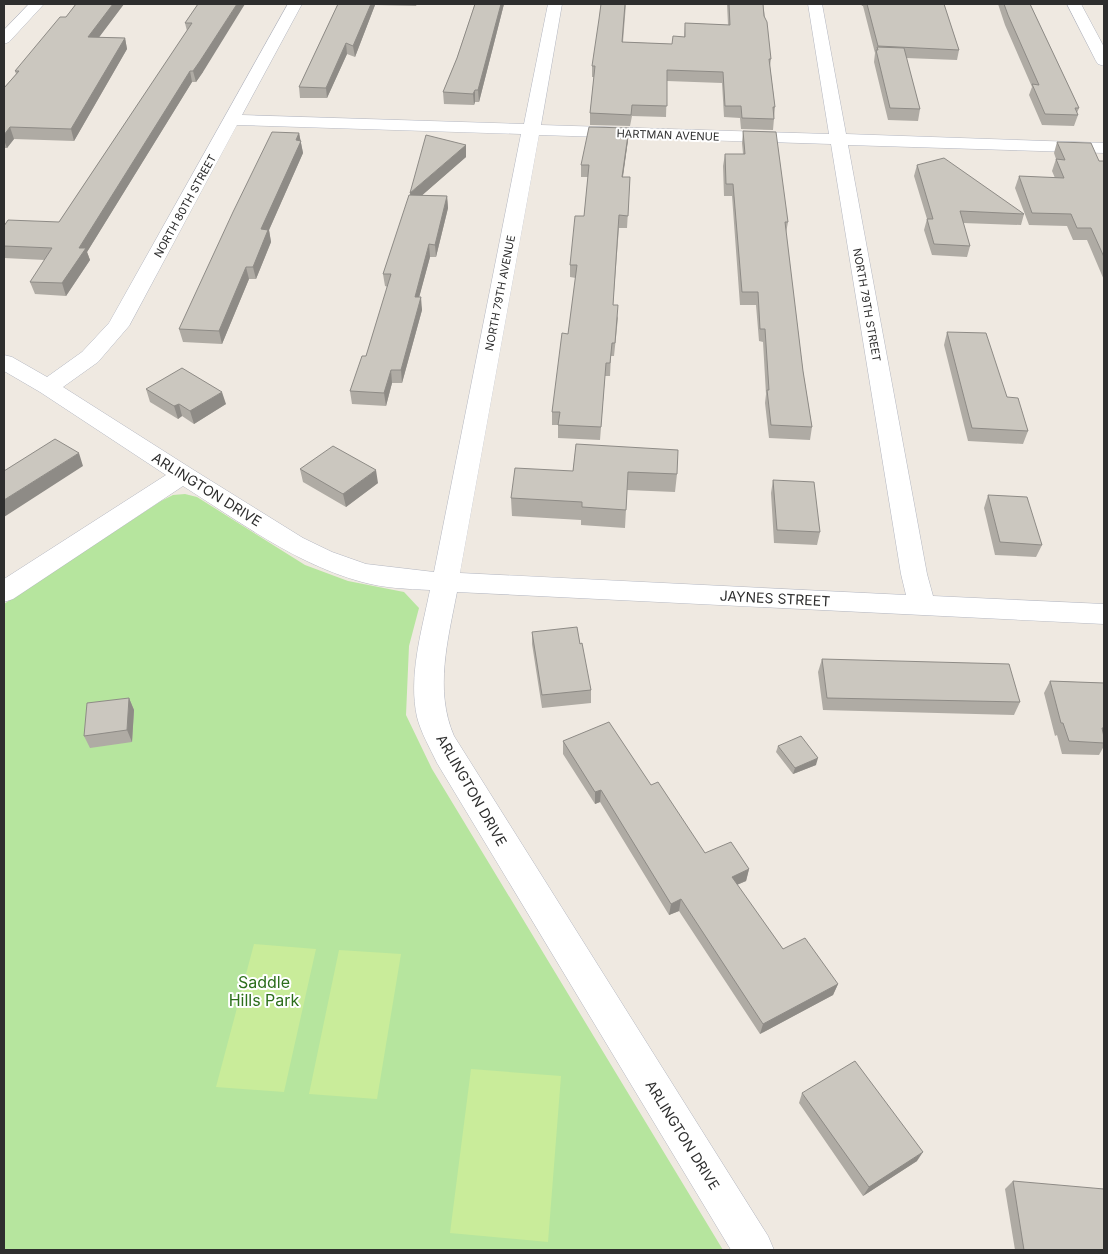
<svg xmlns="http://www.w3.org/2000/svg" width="1108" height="1254" font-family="Inter,sans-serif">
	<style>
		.green { fill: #b6e59e }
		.pitch { fill: #c9ec9a }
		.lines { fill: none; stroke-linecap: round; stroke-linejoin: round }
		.minor-casing { stroke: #b4b7c1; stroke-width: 1 }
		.minor { fill: #fff; fill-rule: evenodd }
		.wall { fill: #afaba4 }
		.shaded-wall { fill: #8e8b86 }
		.building { fill: #cbc7bf; stroke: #8e8b86 }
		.labels { text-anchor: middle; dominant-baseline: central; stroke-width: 4; stroke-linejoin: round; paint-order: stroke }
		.far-street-label { font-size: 11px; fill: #2e2e2e; stroke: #fff }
		.street-label { font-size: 14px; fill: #2e2e2e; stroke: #fff }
		.near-park-label { font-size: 16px; fill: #2c6e1b; stroke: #fff }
	</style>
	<rect width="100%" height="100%" fill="#efe9e1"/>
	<!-- green -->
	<path class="green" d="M185,494l12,3 108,68 43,16 56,11 15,16 -10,38 -3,69 26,54 291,481h-719v-646l157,-103 12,-6z"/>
	<!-- pitch -->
	<path class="pitch" d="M254,944l62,5 -32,143 -68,-5z
		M339,950l62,4 -24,145 -68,-5z
		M471,1069l90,7 -13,166 -98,-9z"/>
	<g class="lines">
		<defs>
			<path id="minor" d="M29,4h15l-35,38 -5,2v-14z
				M288,4h14l-60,111 282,9 24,-120h14l-21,121 288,9 -21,-130h14l24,130 258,9v10l-256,-8 79,429 6,22 171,8v20l-647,-32c-9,47 -23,98 -3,144l314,500 6,14h-43l-294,-487c-7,-15 -16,-30 -20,-46 -9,-41 5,-87 13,-127 -23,-1 -46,-2 -68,-8 -66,-18 -122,-60 -179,-96l-170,113 -9,3v-23l162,-104 -126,-83 -36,-21v-16l8,2 35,20 35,-25 27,-29zM237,125l284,9 -87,438 -68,-8 -34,-12 -29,-14 -111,-69 -129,-82 35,-25 31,-36zM539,135l292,9 70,430 5,21 -446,-22z
				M1067,4h14l23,43v19l-6,-2 -2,-3z"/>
		</defs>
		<!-- minor casing -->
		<use href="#minor" class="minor-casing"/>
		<!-- minor -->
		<use href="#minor" class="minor"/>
	</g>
	<!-- wall -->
	<path class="wall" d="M76,4h48l-25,33 26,1 2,11 -53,92 -60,-2 -7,9h-3v-60l12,-14 -1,-3 51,-54z
		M198,4l5,68 -7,10h-4l-105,170 3,8 -24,36 -31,-2 -5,-12 15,-22 -41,-2v-32l55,-4 128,-191 -2,-8z
		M338,4h79l-1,2 -41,-1 -20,52 -8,-3 -20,44h-27l-1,-11z
		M475,4h29l-25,98h-4l-1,3 -30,-1 -1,-12 14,-34z
		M626,4l-3,38 49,2 12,-7 1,-14 43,2 -1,-21h36l8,55 -1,7 5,41 -2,23 -32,-1 -1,-11 -16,-1 -2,-34 -55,-2 -1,36 -34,-1 -2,10 -40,-1v-12l4,-36h-2v-11z
		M861,4h83l15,46 -2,10 -51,-2 14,51 -2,12 -30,-1 -14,-58 1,-9 -12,-47h-1z
		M998,4h32l49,104 -2,5 1,2 -4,11 -32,-1 -13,-30 3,-8 -27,-62z
		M743,131l45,91 -2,11 17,138 9,56 -2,13 -41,-2 -4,-35 1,-9 -3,-52 -4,-1 -3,-36h-16l-8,-109h-8l-1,-30 2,-12h18l-1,-11z
		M299,133l4,20 -34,77 2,12 -15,37h-7l-27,65 -39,-2 -4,-13z
		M628,140l-5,37h7l-3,51h-8l-6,77 5,13 -4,38h-3l-1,20h-5l-5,64 -42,-2v-13h-6v-13l16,-78 8,-56 -6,-1v-12l14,-49 4,-39h-7v-12z
		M1057,142l42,19h5v119l-17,-40h-14l-6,-14 -38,-1 -14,-37 4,-12 36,2 -3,-7 4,-12 -2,-6z
		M466,145v12l-44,38 25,1 1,12 -12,49h-6l-11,40 3,13 -20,73h-10l-6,23 -34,-2 -2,-13 16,-35 22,-69 -3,-1 -2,-12 27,-79z
		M917,165l107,49 -3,11 -58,-2 7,23 -3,11 -35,-2 -8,-25 3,-11 -13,-43z
		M947,332l60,65 21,34 -5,13 -55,-3 -24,-96z
		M146,389l80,15 -32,20 -12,-8 -4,3 -28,-17z
		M576,444l101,30 -2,18 -48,-2 -2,38 -44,-3v-5l-69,-4 -1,-18 62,-27z
		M300,469l78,14 -32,24 -43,-25z
		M773,480l47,52 -3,13 -43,-2 -3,-50z
		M988,495l54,50 -6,12 -41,-2 -11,-47z
		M532,632l59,58v13l-49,5 -10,-64z
		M822,659l198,43 -6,13 -191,-5 -5,-38z
		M1050,681l54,2v63l-5,9 -37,-1 -5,-19 -2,1 -11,-43z
		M129,698l5,12 -2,32 -42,6 -6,-12z
		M563,741l88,44 54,68 44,16 -3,12 -9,4 46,64 55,35 -5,11 -73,39 -81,-123 -10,4 -69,-113 -5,2 -32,-50z
		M778,746l38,19 -23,9 -17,-22z
		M802,1093l115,68 -54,35 -64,-93z
		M1013,1181l91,69h-89l-10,-61z"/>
	<!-- shaded-wall -->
	<path class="shaded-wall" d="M113,4h11l-33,44 -3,-11z
		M237,4h8l-42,68 -7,10 -3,-11z
		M371,4h4v1l-20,52 -2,-11z
		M501,4h3l-25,98 -1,-12z
		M125,38l2,11 -53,92 -3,-12z
		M346,43l1,11 -20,44 -1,-10z
		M190,71l2,11 -105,170 3,8 -24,36 -4,-13 17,-35z
		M475,90v12l-1,3 -1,-11z
		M10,127l4,12 -7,9 -3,-8v-5z
		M629,128l-1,12 -7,49 1,-12z
		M299,133l4,20 -34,77 2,12 -15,37 -3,-12 8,-38 35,-89z
		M466,145v12l-55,48 -1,-12z
		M447,196l1,12 -12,49 -1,-12z
		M429,244l1,13 -14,52 -1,-12z
		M246,267l3,12 -27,65 -3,-13z
		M421,297l1,13 -20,73 -1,-13z
		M391,370l1,13 -6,23 -2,-13z
		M222,392l4,12 -32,20 -4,-13z
		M179,404l3,12 -4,3 -4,-13z
		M79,453l4,13 -79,51v-17z
		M376,470l2,13 -32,24 -3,-13z
		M129,698l5,12 -2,32 -5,-12z
		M818,758l-2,7 -23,9 2,-6z
		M601,790l-1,12 -5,2v-12z
		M749,869l-3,12 -17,7 3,-11z
		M681,899l-2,12 -10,4 2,-11z
		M838,984l-5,11 -73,39 3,-10z
		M923,1152l-6,9 -54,35 6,-9z"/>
	<!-- building -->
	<path class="building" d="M76,4h37l-25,33 37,1 -54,91 -61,-2 -6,8v-47l15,-17h-4l45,-54h6z
		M198,4h39l-37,57 -7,10h-3l-111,177h7l-24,35 -32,-1 22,-34 -48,-2v-20l4,-6 51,2 133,-199h-7z
		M338,4h33l-18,42 -7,-3 -20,45 -27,-1z
		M475,4h26l-23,86h-3l-2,4 -30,-2 14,-34z
		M601,4h24l-3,38 50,2 1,-8 12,1v-14l45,2 -1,-21h34l1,12 3,6 4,37h-2l6,48h-2l1,12 -32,-1 -1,-12h-16l-2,-34 -56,-2v36l-35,-1 -1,10 -41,-2 5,-47h-3l7,-47z
		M867,4h77l15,46 -81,-4z
		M1004,4h26l49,104h-4l3,7 -33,-1 -13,-30 7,1 -31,-70z
		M877,47l27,1 16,61 -30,-1 -14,-58h2z
		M589,127l40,1 -7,49h8l-2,39 -9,-1 -6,90h5l-3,38h-3l-2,20h-4l-5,64 -43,-2 2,-13h-8l10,-79 6,1 9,-69h-7l5,-49h9l5,-51h-8z
		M743,131l33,1 12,90h-3l18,149 9,56 -41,-2 -4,-35h2l-4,-61h-5l-2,-37h-16l-9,-108h-7l-1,-30h20z
		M272,132l27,1 -3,7 5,1 -40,88 7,1 -15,37h-7l-27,64 -40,-2 54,-117z
		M426,135l40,10 -56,48z
		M1057,142l34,1 8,18h5v96l-13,-29h-14l-6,-14 -39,-1 -13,-37 45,2 -8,-19 9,1z
		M944,158l80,56 -64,-3 10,35 -36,-2 -7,-25h6l-16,-54z
		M409,195l38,1 -12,49 -6,-1 -14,53h6l-20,73h-10l-7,23 -34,-2 12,-35h4l25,-82h-8z
		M947,332l39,1 21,64 11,1 10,33 -56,-3z
		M182,368l40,24 -32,19 -11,-7 -5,2 -28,-17z
		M55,439l24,14 -75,47v-29z
		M576,444l102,6 -1,24 -49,-2 -2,38 -44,-3v-5l-71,-4 4,-30 58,3z
		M333,446l43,24 -33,24 -43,-25z
		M773,480l41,2 6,50 -43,-2z
		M988,495l39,2 15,48 -42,-3z
		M577,627l3,17 2,-1 9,47 -49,5 -10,-63z
		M822,659l187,5 11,38 -193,-4z
		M1050,681l54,2v45h-2l2,9v6l-35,-2 -6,-18h-2z
		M129,698l-2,32 -43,6 3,-33z
		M609,722l42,63 7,-3 47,71 26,-11 18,27 -17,8 51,72 22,-11 33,46 -75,40 -82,-125 -10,5 -70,-114 -6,2 -32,-51z
		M801,736l17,22 -23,10 -17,-22z
		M855,1061l68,91 -54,35 -67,-94z
		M1013,1181l91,8v61h-80z"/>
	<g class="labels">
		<!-- far-street labels -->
		<g class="far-street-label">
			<text transform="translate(668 135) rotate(2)">HARTMAN AVENUE</text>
			<text transform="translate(185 206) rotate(-61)">NORTH 80TH STREET</text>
			<text transform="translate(500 293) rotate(-79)">NORTH 79TH AVENUE</text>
			<text transform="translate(867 305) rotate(80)">NORTH 79TH STREET</text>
		</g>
		<!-- street labels -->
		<g class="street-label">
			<text transform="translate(207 489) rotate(32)">ARLINGTON DRIVE</text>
			<text transform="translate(775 598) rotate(3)">JAYNES STREET</text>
			<text transform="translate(472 790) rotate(60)">ARLINGTON DRIVE</text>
			<text transform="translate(683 1135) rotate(58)">ARLINGTON DRIVE</text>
		</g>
		<!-- near-park labels -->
		<g class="near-park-label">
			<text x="264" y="982">Saddle<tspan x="264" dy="18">Hills Park</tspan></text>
		</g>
	</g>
	<!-- border -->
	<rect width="1108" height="1254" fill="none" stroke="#2e2e2e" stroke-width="10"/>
</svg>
